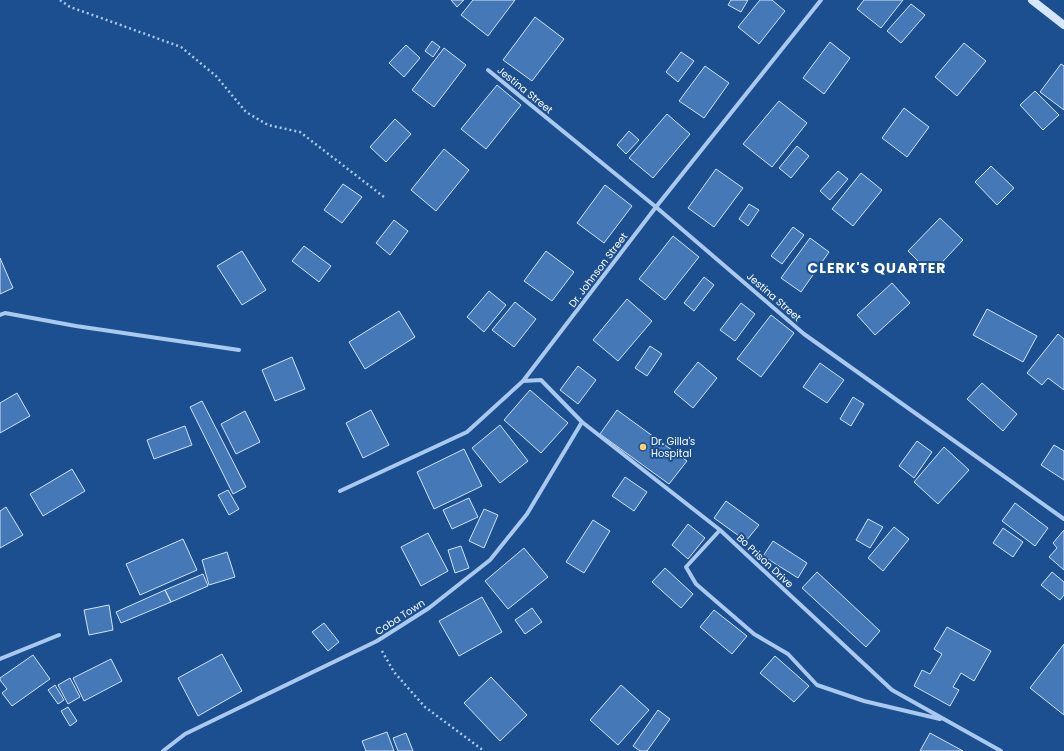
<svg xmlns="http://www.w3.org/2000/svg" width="1064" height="751" font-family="Poppins,sans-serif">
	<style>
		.building { fill: #4478b7; stroke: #cfe3fa }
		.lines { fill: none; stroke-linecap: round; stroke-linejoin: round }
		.path { stroke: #a9c9ee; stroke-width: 2.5; stroke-dasharray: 2 3; stroke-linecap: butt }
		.street { stroke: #a9c9ee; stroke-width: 4 }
		.secondary { stroke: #d6e6fa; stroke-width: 8 }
		.poi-dot { fill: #ffd166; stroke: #1b4f8f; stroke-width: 1.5 }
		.labels { text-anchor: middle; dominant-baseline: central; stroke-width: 4; stroke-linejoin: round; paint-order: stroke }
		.street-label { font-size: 10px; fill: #fff; stroke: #1b4f8f }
		.poi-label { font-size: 10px; fill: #fff; stroke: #1b4f8f; text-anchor: start }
		.district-label { font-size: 14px; font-weight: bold; letter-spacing: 1px; fill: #fff; stroke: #1b4f8f }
	</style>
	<rect width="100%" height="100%" fill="#1b4f8f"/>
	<!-- building -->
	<path class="building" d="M451,0h13l-7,7z
		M473,0h42l-27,36 -27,-21z
		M731,0h17l-7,12 -13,-7z
		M760,0h12l13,11 -26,33 -21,-17z
		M864,0h39l-22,28 -24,-19z
		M911,4l14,11 -24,28 -14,-12z
		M535,17l29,22 -32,42 -29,-21z
		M432,41l8,6 -7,10 -8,-6z
		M830,42l20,16 -26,36 -21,-16z
		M964,43l22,18 -29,35 -22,-19z
		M406,45l14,13 -16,19 -15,-14z
		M444,48l22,17 -32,42 -22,-17z
		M681,52l13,9 -16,21 -12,-10z
		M1061,64l3,2v44l-24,-18z
		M705,66l24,17 -25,35 -25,-17z
		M497,85l24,20 -35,44 -25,-20z
		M1035,91l24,24 -16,15 -23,-25z
		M779,101l28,22 -35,44 -29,-23z
		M904,108l25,19 -22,30 -25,-19z
		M667,114l23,20 -37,44 -24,-20z
		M395,119l16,15 -25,28 -16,-15z
		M629,131l10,9 -13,14 -9,-9z
		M797,146l12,10 -18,22 -12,-10z
		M444,149l25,21 -33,41 -25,-21z
		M991,166l23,22 -17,17 -22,-23z
		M716,169l27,19 -29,39 -26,-19z
		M838,171l10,8 -18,21 -10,-9z
		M861,173l21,17 -29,36 -21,-17z
		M343,184l19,13 -20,26 -18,-13z
		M605,185l27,21 -28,37 -27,-20z
		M749,204l10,6 -11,16 -9,-7z
		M940,218l23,22 -32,34 -23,-23z
		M394,220l14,11 -18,24 -14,-12z
		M793,227l11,8 -22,29 -11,-8z
		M673,236l26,21 -34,43 -26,-21z
		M810,238l19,14 -28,40 -20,-14z
		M304,246l27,20 -12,16 -27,-21z
		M242,251l24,39 -24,15 -25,-39z
		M546,251l28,21 -22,29 -28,-20z
		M0,258l13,30 -13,6z
		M704,277l10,8 -20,26 -10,-8z
		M892,283l18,20 -35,32 -18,-20z
		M489,291l17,14 -22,27 -17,-15z
		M627,299l25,22 -34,40 -25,-21z
		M515,302l21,17 -22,28 -22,-17z
		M741,303l14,11 -20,27 -15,-11z
		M987,309l50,27 -14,26 -50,-27z
		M399,311l16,26 -50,32 -16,-27z
		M771,315l23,18 -33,44 -24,-18z
		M1058,334l6,5v51l-16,-12 -6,7 -15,-12z
		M650,346l12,8 -15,22 -12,-8z
		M292,357l13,32 -30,12 -13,-31z
		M698,362l19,16 -24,30 -19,-16z
		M820,363l24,17 -17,23 -24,-16z
		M578,366l18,14 -18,24 -18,-14z
		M982,383l35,31 -14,17 -36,-32z
		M530,390l38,33 -27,30 -37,-33z
		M17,393l13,23 -30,17v-30z
		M853,397l11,7 -13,22 -11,-7z
		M202,401l44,86 -13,7 -43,-87z
		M371,410l18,35 -26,13 -17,-35z
		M617,410l70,51 -18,23 -69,-50z
		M245,411l15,31 -24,12 -15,-30z
		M500,425l28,36 -28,22 -28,-35z
		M185,426l7,19 -38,14 -7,-19z
		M917,441l15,11 -18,26 -15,-12z
		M1054,445l10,6v29l-23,-15z
		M944,447l25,23 -31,34 -24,-22z
		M464,449l18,37 -48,23 -17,-37z
		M72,469l13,22 -42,25 -13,-22z
		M625,477l22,15 -13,19 -22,-15z
		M228,490l11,19 -10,6 -11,-20z
		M469,498l9,19 -26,12 -9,-19z
		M726,501l33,24 -13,16 -32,-23z
		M1015,503l33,25 -13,18 -33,-25z
		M6,507l17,28 -23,13v-37z
		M484,509l14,6 -14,33 -15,-7z
		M868,519l15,8 -13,21 -14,-8z
		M593,520l17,11 -26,42 -18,-11z
		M688,524l17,14 -17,21 -16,-14z
		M894,527l15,12 -26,32 -15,-13z
		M1003,528l20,14 -10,15 -20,-14z
		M1064,530v40l-15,-13 8,-9 -4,-5z
		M428,533l20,38 -27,15 -20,-39z
		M183,539l14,31 -57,25 -14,-31z
		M773,541l34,22 -9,15 -35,-22z
		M461,546l8,22 -14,5 -7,-23z
		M524,548l24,29 -40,32 -23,-28z
		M227,552l8,25 -26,8 -7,-25z
		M665,568l28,26 -12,14 -29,-26z
		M817,572l63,59 -14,16 -64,-59z
		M1052,572l12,10v13l-4,5 -19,-15z
		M203,574l5,12 -37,16 -6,-12z
		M165,590l6,12 -50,21 -5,-11z
		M482,597l20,35 -43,24 -20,-35z
		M109,605l4,25 -24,5 -5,-25z
		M532,608l10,14 -17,12 -10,-14z
		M714,610l33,26 -15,18 -32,-27z
		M324,623l15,19 -11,9 -16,-19z
		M947,627l44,24 -17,30 -13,-8 -8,14 6,3 -9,16 -36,-20 8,-16 8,4 12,-20 -8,-5z
		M1064,644v71l-34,-27z
		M222,654l20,37 -44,25 -20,-38z
		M33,655l17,24 -38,27 -10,-13 5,-4 -7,-9v-2z
		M775,656l34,30 -15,16 -34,-29z
		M111,659l11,22 -38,20 -11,-23z
		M491,677l36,38 -27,26 -36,-38z
		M70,678l10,19 -12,7 -10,-19z
		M55,685l9,15 -6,4 -10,-14z
		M621,685l28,25 -31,35 -28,-25z
		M68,707l9,14 -7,5 -9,-15z
		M658,710l12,9 -23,32h-7l-7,-5z
		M387,732l7,19h-28l-4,-10z
		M406,733l7,18h-15l-5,-13z
		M930,733l33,18h-43z"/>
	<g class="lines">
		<!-- path -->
		<path class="path" d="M60,0l10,7 34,12 77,28 35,29 30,36 22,13 32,7 84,65
			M382,651l12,21 31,35 59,44"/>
		<!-- street -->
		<path class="street" d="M488,70l168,137 148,127 260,185
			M0,315l5,-2 71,13 163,24
			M523,381l18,-1 41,42 138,108 172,160 109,61
			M340,491l127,-59 56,-51 133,-174 165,-207
			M720,530l-34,37 10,17 58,50 34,20 29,31 47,16 76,18
			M0,659l59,-24
			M163,751l22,-17 192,-93 52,-33 61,-48 37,-46 55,-92"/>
		<!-- secondary -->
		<path class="secondary" d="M1032,0l32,25"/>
	</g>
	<!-- markers -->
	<circle class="poi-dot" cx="643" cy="447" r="4"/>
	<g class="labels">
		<!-- street labels -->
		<g class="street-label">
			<text transform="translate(525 90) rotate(39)">Jestina Street</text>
			<text transform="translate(598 270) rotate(-53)">Dr. Johnson Street</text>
			<text transform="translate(774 297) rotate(41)">Jestina Street</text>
			<text transform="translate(765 561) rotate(43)">Bo Prison Drive</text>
			<text transform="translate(400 617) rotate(-33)">Coba Town</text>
		</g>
		<!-- poi labels -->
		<g class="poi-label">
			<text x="651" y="441">Dr. Gilla's<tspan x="651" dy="12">Hospital</tspan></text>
		</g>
		<!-- district labels -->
		<g class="district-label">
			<text x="877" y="268">CLERK'S QUARTER</text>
		</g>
	</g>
</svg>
